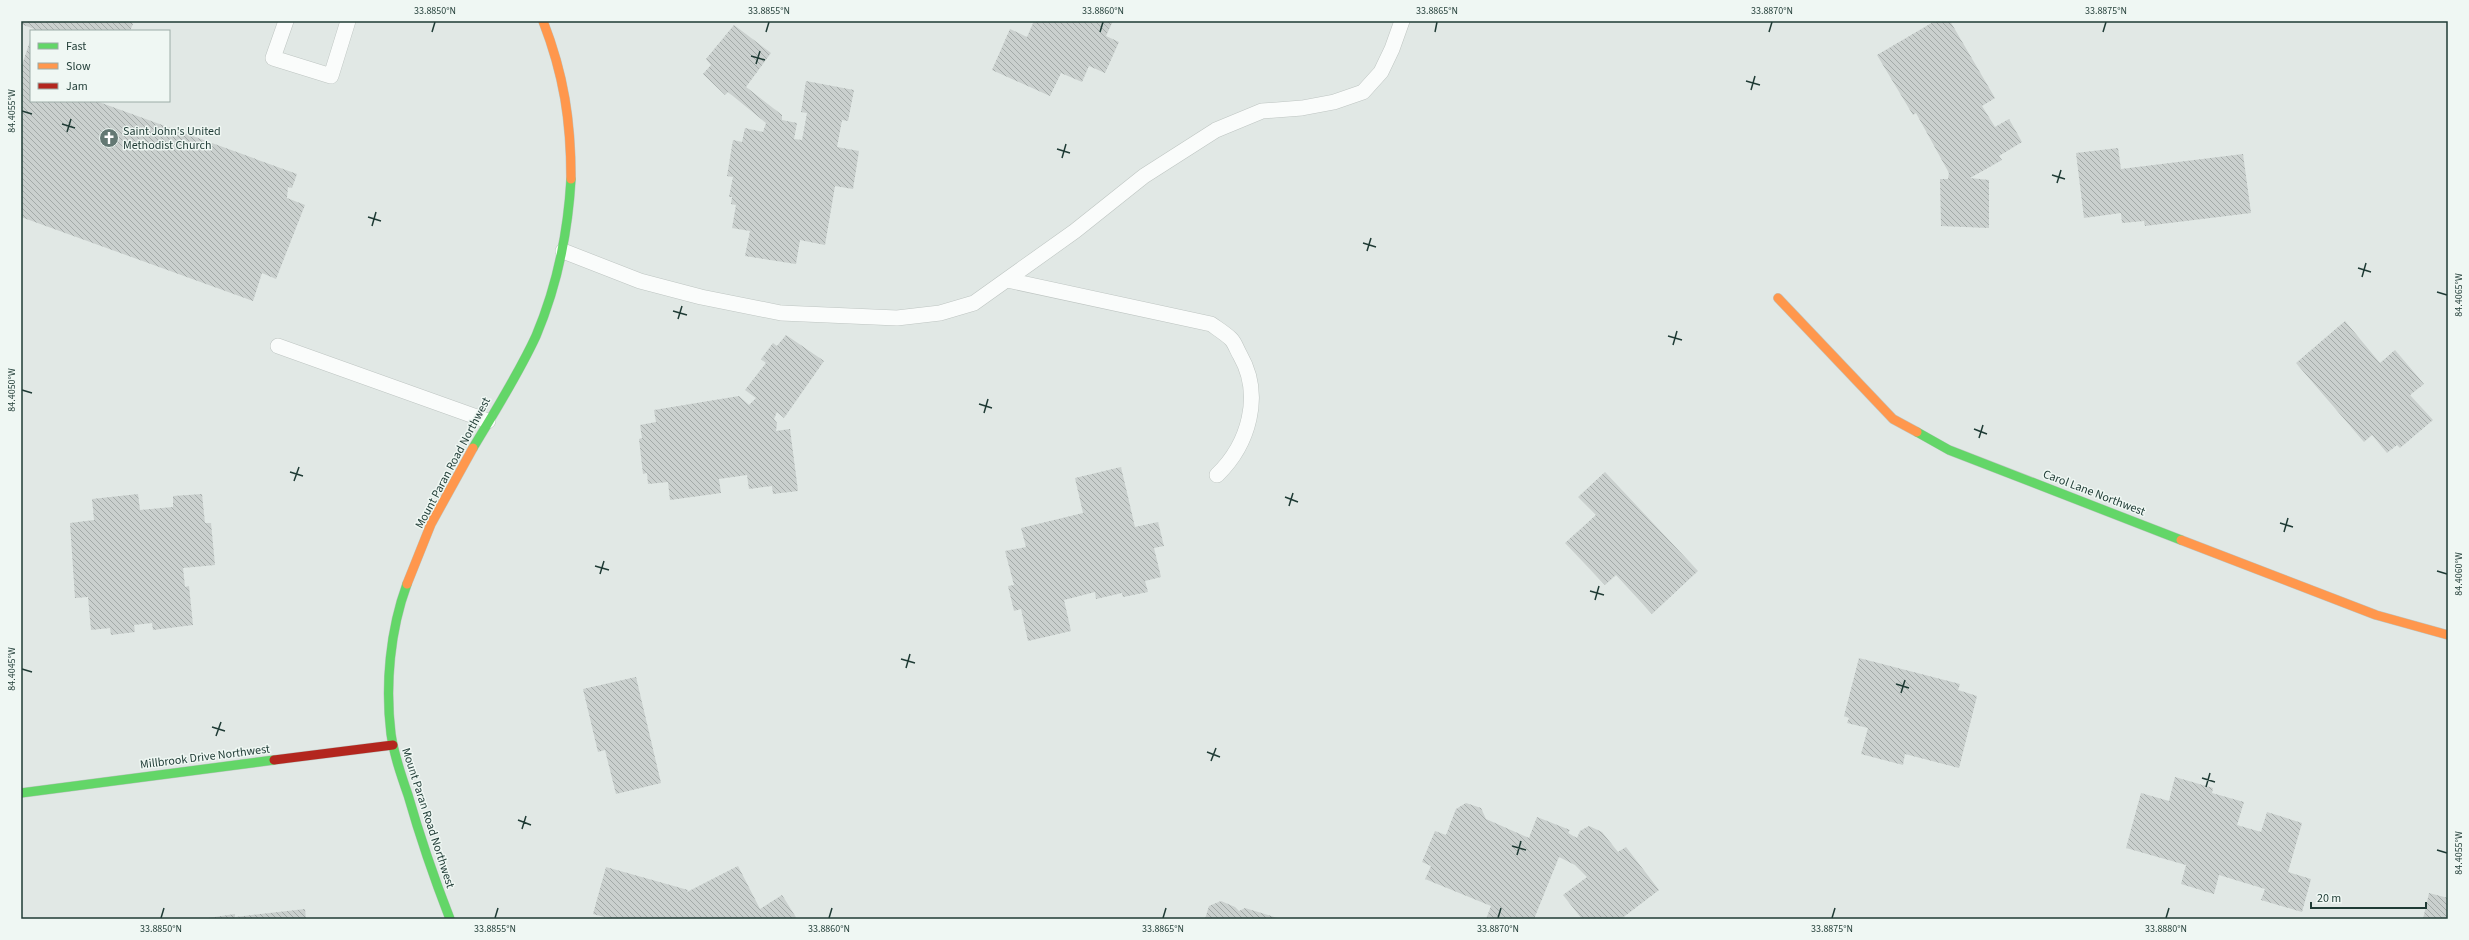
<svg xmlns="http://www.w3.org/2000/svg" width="2469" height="940" font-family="'Source Sans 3',sans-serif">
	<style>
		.building { fill: url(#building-back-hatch) }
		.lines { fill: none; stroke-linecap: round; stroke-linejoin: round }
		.lane-casing { stroke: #bec5c2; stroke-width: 16 }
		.fast-casing { stroke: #bdc6c2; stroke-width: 10 }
		.slow-casing { stroke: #bdc6c2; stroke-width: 10 }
		.jam-casing { stroke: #bdc6c2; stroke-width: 10 }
		.lane { stroke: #fafcfb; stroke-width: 15 }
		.fast { stroke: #63d668; stroke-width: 9 }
		.slow { stroke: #ff974d; stroke-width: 9 }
		.jam { stroke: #b3261e; stroke-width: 9 }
		.ticks { fill: none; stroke: #1f3b35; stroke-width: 1.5 }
		.labels { text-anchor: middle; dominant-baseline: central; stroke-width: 3; stroke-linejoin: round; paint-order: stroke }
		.poi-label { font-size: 12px; fill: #1f3b35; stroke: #eff7f3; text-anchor: start }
		.street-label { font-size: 12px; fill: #1f3b35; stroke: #eff7f3 }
		.neatline { fill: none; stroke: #1f3b35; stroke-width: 1.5 }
		.ticks-label { font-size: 10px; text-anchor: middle; fill: #1f3b35 }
	</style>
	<defs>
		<pattern id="building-back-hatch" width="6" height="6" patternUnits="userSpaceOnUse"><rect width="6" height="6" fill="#cad0ce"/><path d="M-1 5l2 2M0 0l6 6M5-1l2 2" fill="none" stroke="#a3aaa8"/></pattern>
	</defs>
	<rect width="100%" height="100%" fill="#e1e8e5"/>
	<!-- building -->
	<path class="building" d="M21,21h109l3,3 -3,7h-97l1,-2 -13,-5z
		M1034,21h79l-7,15 13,6 -14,31 -16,-7 -7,16 -21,-9 -11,23 -58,-26 18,-41 17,8z
		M1935,21h15l45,77 -13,8 13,21 14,-8 13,23 -23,14 3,4 -32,18 19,2v48l-48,-2 -1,-47h8l1,-6 -33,-60 -3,2 -36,-60z
		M734,25l37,28 -25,34 36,28v5l15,3 -3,16 8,1 5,-27 -6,-1 5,-31 48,9 -6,31 -6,-1 -5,27 22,4 -6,38 -18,-3 -10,59 -25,-5 -4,24 -51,-8 5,-25 -18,-3 4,-23 -5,-1 1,-7h-3l4,-20 -6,-1 6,-36 9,2 3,-14 18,4 3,-9 -38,-31 -3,3 -22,-21 8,-9 -5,-6z
		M31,38v63h65l201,73 -5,14 -4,-1 -1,11 18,7 -29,74 -14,-6 -9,28 -232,-84v-149z
		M2118,148l3,21 122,-15 8,59 -106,13 -1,-5 -22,2 -1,-10 -37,5 -8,-65z
		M2345,321l35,42 15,-13 29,34 -14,11 23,25 -33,28 -3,-3 -10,8 -15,-18 -8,7 -68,-79z
		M786,335l38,26 -40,57 -7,-6 -3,7 3,4 -1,8 14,-2 8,62 -25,3 -1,-8 -23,3 -2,-14 -28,4 2,14 -51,7 -2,-18 -20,2 -1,-11 -4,1 -4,-35 3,-1 -2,-13 16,-3 -2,-12 85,-14 10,9 7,-7 -11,-8 21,-27 -5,-4 12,-16 4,3z
		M1121,467l14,60 23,-5 6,24 -10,2 7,29 -16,4 3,11 -25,5 -1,-4 -26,6 -1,-7 -31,8 7,31 -43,10 -7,-32 -7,2 -6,-25 6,-1 -9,-34 21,-4 -5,-19 62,-15 -8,-35z
		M1605,472l93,99 -46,43 -36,-39 -11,10 -40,-42 31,-28 -18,-18z
		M138,494l2,16 33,-3v-11l29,-2 3,29h6l4,42 -32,3 2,19 4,-1 4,39 -40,5 -1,-7 -18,2 1,7 -24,3 -1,-7 -19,2 -3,-33 -13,1 -5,-75 24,-3 -2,-21z
		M1859,658l101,26 -2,6 19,6 -18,72 -54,-14 -2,11 -42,-11 7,-26 -21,-5 2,-5 -5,-2z
		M636,677l25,106 -45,11 -11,-44 -7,2 -15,-63z
		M2175,777l38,11 -1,5 32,9 -7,23 24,7 6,-20 35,11 -14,49 23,7 -9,33 -41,-12 4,-11 -46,-14 -5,19 -33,-10 5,-19 -60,-17 15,-55 28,8z
		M1466,803l15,5 5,11 43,19 8,-21 33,13 -2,3 9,5 3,-7 9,-5 13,6 16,20 8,-5 33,43 -38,29h-39l-19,-24 24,-18 -12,-12 -16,-8 -25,62h-48l5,-13 -66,-27 6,-13 -9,-4 13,-31 11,4 10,-26z
		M738,866l22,43 22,-14 15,24h-185l-19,-5 13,-47 82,23 -1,2z
		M2429,893l19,5v21h-25z
		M1221,901l14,6 4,4 6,-3 36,11h-76l4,-13z
		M305,909l1,10h-105l34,-5v3z"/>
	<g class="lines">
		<defs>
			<path id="lane" d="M286,21l-13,37 58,18 17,-55
				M563,251l77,30 61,16 80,16 116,5 43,-5 34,-10 101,-72 69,-55 72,-46 46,-19 40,-3 32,-6 29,-10 18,-20 11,-23 10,-28
				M1007,280l204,44c7,5 15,10 20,15 4,4 6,11 9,16 23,40 9,89 -23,120
				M278,346l210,75"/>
			<path id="fast" d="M1917,432l32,18 232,90
				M473,448c22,-37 45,-73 63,-112 21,-50 32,-104 35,-157
				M407,584c-17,46 -22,101 -16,150 3,21 10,41 17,61 12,42 26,83 42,124
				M21,793l253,-33"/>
			<path id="slow" d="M543,21c21,54 28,100 28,158
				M1778,298l115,121 24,13
				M2181,540l195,75 72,20
				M407,584l24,-60 42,-76"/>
			<path id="jam" d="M274,760l119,-15"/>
		</defs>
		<!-- lane casing -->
		<use href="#lane" class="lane-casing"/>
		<!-- fast casing -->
		<use href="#fast" class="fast-casing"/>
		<!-- slow casing -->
		<use href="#slow" class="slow-casing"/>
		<!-- jam casing -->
		<use href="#jam" class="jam-casing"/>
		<!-- lane -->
		<use href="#lane" class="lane"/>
		<!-- fast -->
		<use href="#fast" class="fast"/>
		<!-- slow -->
		<use href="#slow" class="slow"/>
		<!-- jam -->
		<use href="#jam" class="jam"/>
	</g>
	<!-- ticks -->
	<path class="ticks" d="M432,32l3,-10M766,32l3,-10M1100,32l3,-10M1435,32l2,-10M1769,32l3,-10M2103,32l3,-10M751,56l14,4M756,64l4,-13M1746,81l14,4M1751,90l4,-14M22,111l10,3M62,124l13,4M67,132l4,-13M1057,149l13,4M1062,158l4,-14M2052,175l13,4M2057,183l4,-13M368,217l13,4M372,226l4,-14M1363,243l13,4M1367,251l4,-13M2358,268l13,4M2362,277l4,-14M2437,292l10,3M673,311l14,4M678,319l4,-13M1668,336l14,4M1673,345l4,-14M22,390l10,3M979,404l13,4M984,413l4,-14M1974,429l13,5M1979,438l4,-13M290,472l13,4M294,481l5,-14M1285,497l13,5M1289,506l4,-13M2280,523l13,4M2284,532l4,-14M595,566l14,4M2437,571l10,3M600,574l4,-13M1590,591l14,4M1595,600l4,-14M901,659l14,4M906,668l4,-14M22,669l10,3M1896,684l13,4M1901,693l4,-13M212,727l13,4M216,736l5,-14M1207,752l13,5M1211,761l5,-13M2202,778l13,4M2206,787l4,-14M518,820l13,5M522,829l4,-13M1512,846l14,4M2437,850l10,3M1517,855l4,-14M161,918l3,-10M495,918l3,-10M829,918l3,-10M1163,918l3,-10M1498,918l3,-10M1832,918l3,-10M2166,918l3,-10"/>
	<!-- icons -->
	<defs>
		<symbol id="church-disc" viewBox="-11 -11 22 22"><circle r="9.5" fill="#637873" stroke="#eff7f3"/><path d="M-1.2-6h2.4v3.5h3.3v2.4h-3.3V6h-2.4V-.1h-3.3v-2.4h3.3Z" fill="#fff"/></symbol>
	</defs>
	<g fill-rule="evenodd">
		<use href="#church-disc" x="98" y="127" width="22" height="22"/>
	</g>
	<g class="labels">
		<!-- poi labels -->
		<g class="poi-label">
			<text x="123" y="131">Saint John's United<tspan x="123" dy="14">Methodist Church</tspan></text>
		</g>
		<!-- street labels -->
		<g class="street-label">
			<text transform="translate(453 463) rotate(-62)">Mount Paran Road Northwest</text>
			<text transform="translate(2094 493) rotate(21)">Carol Lane Northwest</text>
			<text transform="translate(205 757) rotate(-7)">Millbrook Drive Northwest</text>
			<text transform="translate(428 818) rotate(72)">Mount Paran Road Northwest</text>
		</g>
	</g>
	<!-- border -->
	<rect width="2469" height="940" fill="none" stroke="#eff7f3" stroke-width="44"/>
	<!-- legend -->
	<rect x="30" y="30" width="140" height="72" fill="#eff7f3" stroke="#9caca7"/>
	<rect x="38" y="43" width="20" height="6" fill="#63d668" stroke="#9caca7"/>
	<text x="66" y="50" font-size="12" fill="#1f3b35">Fast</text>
	<rect x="38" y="63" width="20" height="6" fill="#ff974d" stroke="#9caca7"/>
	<text x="66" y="70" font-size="12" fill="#1f3b35">Slow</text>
	<rect x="38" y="83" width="20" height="6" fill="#b3261e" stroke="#9caca7"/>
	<text x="66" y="90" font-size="12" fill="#1f3b35">Jam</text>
	<!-- scale -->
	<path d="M2311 902v6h115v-6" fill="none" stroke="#1f3b35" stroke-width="2"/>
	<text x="2317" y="902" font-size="12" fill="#1f3b35" stroke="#eff7f3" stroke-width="3" paint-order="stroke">20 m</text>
	<rect x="22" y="22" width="2425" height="896" class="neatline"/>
	<g class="ticks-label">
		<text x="435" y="14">33.8850°N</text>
		<text x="769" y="14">33.8855°N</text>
		<text x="1103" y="14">33.8860°N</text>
		<text x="1437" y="14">33.8865°N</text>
		<text x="1772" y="14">33.8870°N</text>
		<text x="2106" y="14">33.8875°N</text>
		<text transform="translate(11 111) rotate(-90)" y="4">84.4055°W</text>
		<text transform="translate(2458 295) rotate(-90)" y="4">84.4065°W</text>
		<text transform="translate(11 390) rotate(-90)" y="4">84.4050°W</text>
		<text transform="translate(2458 574) rotate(-90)" y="4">84.4060°W</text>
		<text transform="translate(11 669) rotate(-90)" y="4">84.4045°W</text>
		<text transform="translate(2458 853) rotate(-90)" y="4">84.4055°W</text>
		<text x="161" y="932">33.8850°N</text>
		<text x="495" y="932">33.8855°N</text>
		<text x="829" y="932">33.8860°N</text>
		<text x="1163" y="932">33.8865°N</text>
		<text x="1498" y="932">33.8870°N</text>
		<text x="1832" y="932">33.8875°N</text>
		<text x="2166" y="932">33.8880°N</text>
	</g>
</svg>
